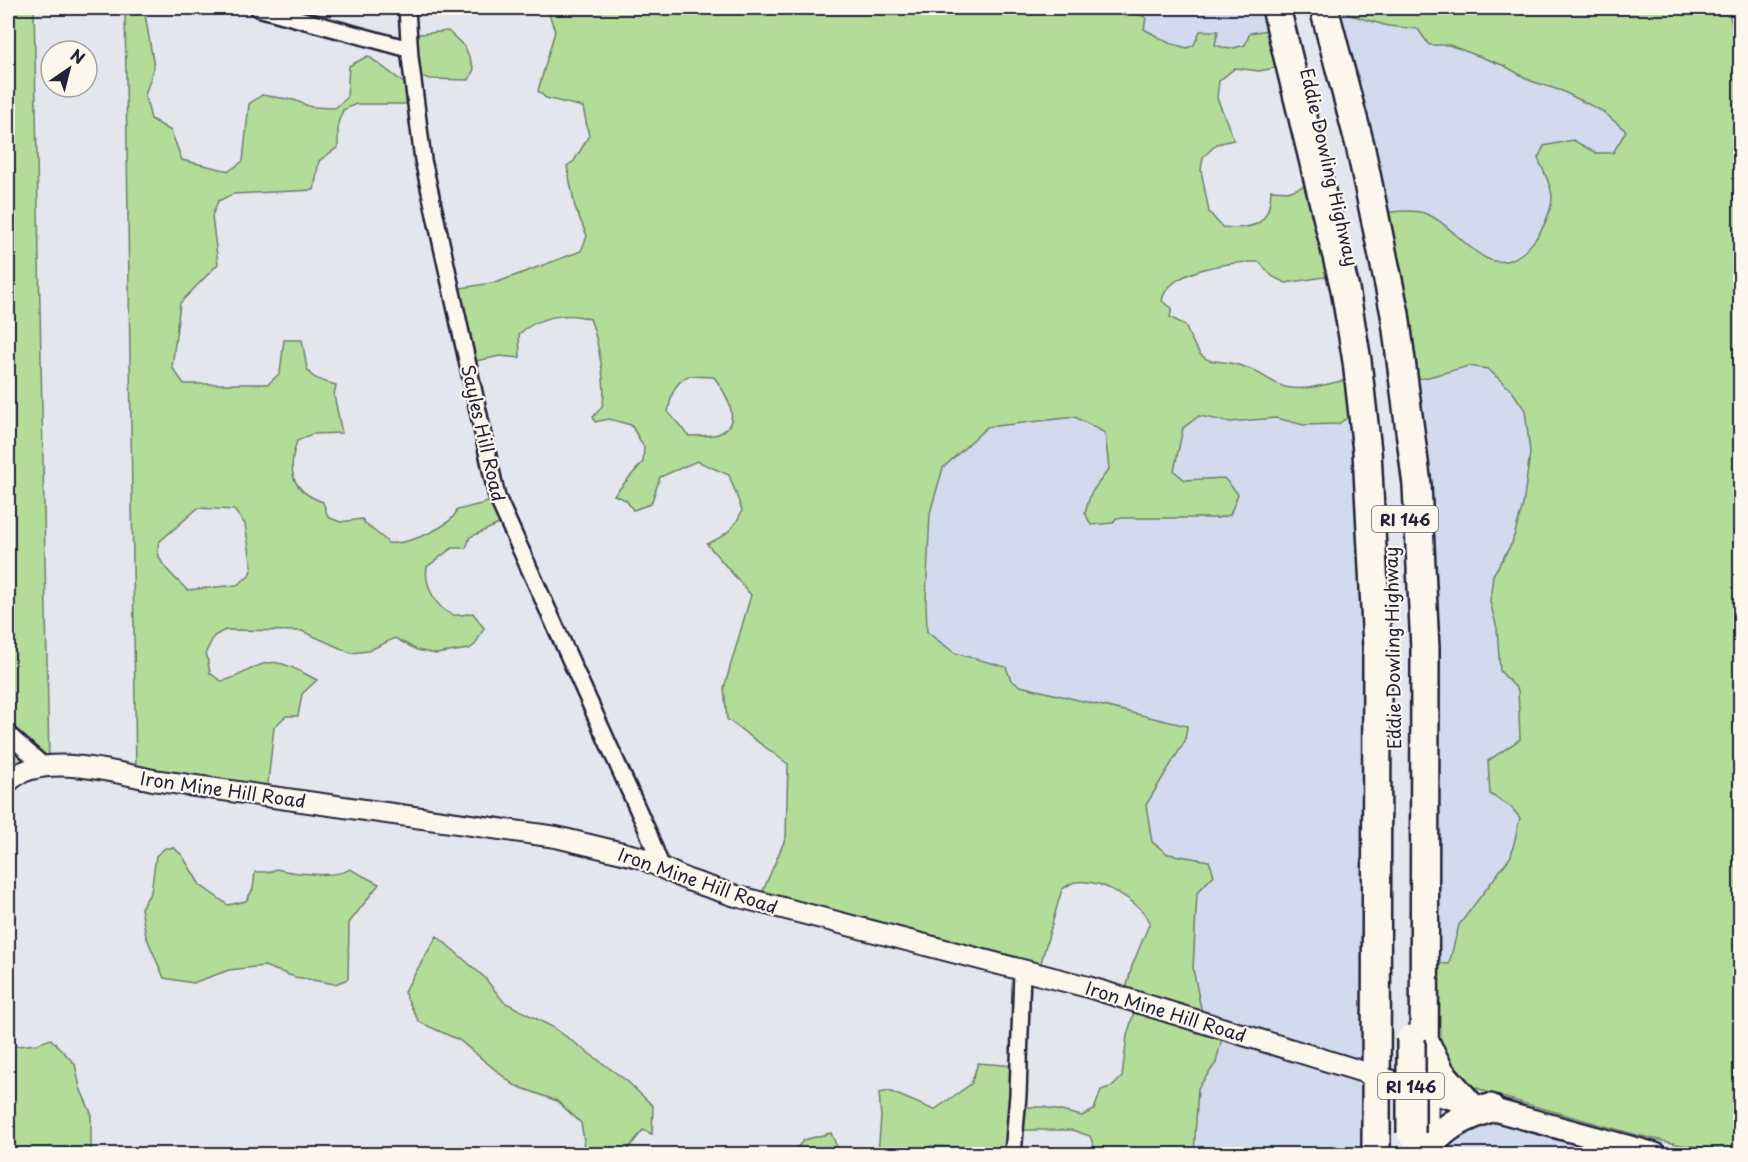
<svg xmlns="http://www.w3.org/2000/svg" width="1748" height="1162" font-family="'Playpen Sans',sans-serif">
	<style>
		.built { fill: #d2dbee }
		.green { fill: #b4dc99; stroke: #6b7f6a; stroke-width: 1.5; fill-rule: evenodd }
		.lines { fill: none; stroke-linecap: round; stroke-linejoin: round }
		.minor-casing { stroke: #22223b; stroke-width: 20 }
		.tertiary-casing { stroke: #22223b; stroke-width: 24 }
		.secondary-casing { stroke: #22223b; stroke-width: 26 }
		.motorway-casing { stroke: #22223b; stroke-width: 32 }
		.minor { stroke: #fbf7ec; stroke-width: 15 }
		.tertiary { stroke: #fbf7ec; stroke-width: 20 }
		.secondary { stroke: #fbf7ec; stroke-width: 21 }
		.motorway { stroke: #fbf7ec; stroke-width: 27 }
		.motorway-bridge-casing { stroke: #22223b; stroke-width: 32; stroke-linecap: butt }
		.motorway-bridge { stroke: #fbf7ec; stroke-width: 27 }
		.labels { text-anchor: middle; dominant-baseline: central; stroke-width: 4.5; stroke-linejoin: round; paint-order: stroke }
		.shield { fill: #fbf7ec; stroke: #636270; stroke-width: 1.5 }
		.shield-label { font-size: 16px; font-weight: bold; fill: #22223b }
		.street-label { font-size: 18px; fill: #22223b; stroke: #fbf7ec }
	</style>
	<rect width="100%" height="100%" fill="#e3e6ed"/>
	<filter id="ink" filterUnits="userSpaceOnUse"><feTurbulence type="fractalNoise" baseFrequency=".0167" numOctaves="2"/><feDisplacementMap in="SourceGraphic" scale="12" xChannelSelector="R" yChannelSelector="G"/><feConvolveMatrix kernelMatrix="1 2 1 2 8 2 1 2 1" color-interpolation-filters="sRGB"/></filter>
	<g filter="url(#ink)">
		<!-- built -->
		<path class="built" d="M1130,8h152l4,19 -57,22 -15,-4 4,-14 -31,17 -18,-5 -25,-14 2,-11z
			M1347,14l41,12 31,3 10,16h20l56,21 26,15 31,10 40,20 24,20 -13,22h-17l-23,-13 -35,18 14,36 -2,20 -14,28 -27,17 -15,2 -20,-11 -45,-37 -51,1 -55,-197z
			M1469,366l19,3 24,22 13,19 5,43 -7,52 -11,38 -18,32 -4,27 7,26 3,43 18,18 2,51 -32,21 2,32 21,14 9,11 -9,38 -52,69 -10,39 -19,-1 -19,-584 14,-1z
			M1363,407l13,747h-182l4,-66 18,-25 -13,-45 -10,-49 4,-76 16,-16 -4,-16 -41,-7 -17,-12 -5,-37 39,-63 2,-16 -167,-40 -9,-6 -5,-13 -51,-14 -28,-21 3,-119 13,-45 44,-41 88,-10 30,15 4,37 -18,24 25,25h101l7,-40 -39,2 -11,-9 8,-43 17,-12 44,7 33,-5 28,7z
			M1431,1096l149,42 -4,16h-149z"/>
		<!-- green -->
		<path class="green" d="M8,8h26l15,754 -41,20z
			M125,8h19l10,59 -9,28 6,24 20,12 11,29 47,11 14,-10 6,-57 13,-9 32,5 17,7 24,1 12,-10 2,-32 19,-10 48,36 -4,12h-56l-13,6 -5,13v24l-19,14 -5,29 -81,4 -15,7 -6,15 6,48 -38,39 -8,64 12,17h84l12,-11 4,-33h18c7,33 -1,36 34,45l-2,10 8,38 -30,1 -15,7c-10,30 -6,50 26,61l5,15 12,5 22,-3c7,11 18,14 26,24 17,3 64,-16 69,-33l36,-9 8,22 -31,14 -4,11h-14l-25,19c-3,17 9,43 27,48 6,1 13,-1 19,-2l11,15 -9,17 -6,4 -33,5 -19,-4 -22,-12 -27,13 -17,2 -49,-22 -77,-1 -11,6 -8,16 4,21 11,8c19,-2 38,-22 57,-18 13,2 27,11 39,17l-15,14 -4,22h-12l-12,11 -7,65 -131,-18zM198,508l36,2 11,14 7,43 -3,9 -12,9 -50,5c-13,-14 -34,-28 -28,-48z
			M547,8h497l51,4c17,-11 36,-4 51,6l-2,11 25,14 18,5 7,-3 6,-14h18l-3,14 14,4 16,-4 5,-12 36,-6 9,37 -36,7 -24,-3 -16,13 -2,17 17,42 -17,4 -14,13 -2,13 8,42 13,15c33,3 48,-2 49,-37l20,1 32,-12 20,95 -57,9 -13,-6 -14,-15c-27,-1 -92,8 -97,39l10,7 -2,9 15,8c21,51 22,28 63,43 13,5 23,15 37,19 20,5 45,-4 65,-8l13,28 -25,17 -34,1 -28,-7 -46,4 -31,-6 -16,12 -9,43 11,9 39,-2 14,16 -8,21 -13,3h-101l-3,5 -22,2 -6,-12 6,-20 18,-24 -4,-36 -30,-16 -88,10 -44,41 -13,45 -4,87 1,32 28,21 51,14 5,13 9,6 167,40 -2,15 -39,64 6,37 16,12 41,7 5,14 -17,18 -4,76 10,49 20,16 -7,29 -18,25 -4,66h-97l-7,-18 -18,-6h-57l-7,24 -38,-7 -40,-1 -10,8h-42l3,-37 -2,-24 10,-2 45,19 37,-26 7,-21 37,3 3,41h26l38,9 12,-6 7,-20 12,-4 9,-9 5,-41 9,-31 -12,-8 8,-31 18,-44c-11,-21 -50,-44 -75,-40 -4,1 -9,5 -13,7l-24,84 -278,-75 26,-61 2,-73 -61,-45 -3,-31 27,-93 -44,-51c18,-8 29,-16 35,-34l-13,-35 -32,-14 -37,16 -9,27 -18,6 -7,-10 -12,-5 29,-33 1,-15 -13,-22 -22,-6 -14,3 -2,-5c3,-3 7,-7 9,-11 6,-16 -5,-71 -12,-87 -23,-8 -53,-2 -71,15l1,24 -20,-2 -34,7 -12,-74 44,-7 83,-31 6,-15 -12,-29 -8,-41 7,-5 15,-25 -6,-29 -37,-9 -8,-7 17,-60zM688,376l26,1c11,15 31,46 4,57 -8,3 -20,1 -29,2l-21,-24c3,-16 5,-28 20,-36z
			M1332,8h396l12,49v1095l-59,-7 -44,-10 -146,-41 -23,-10 -29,-27 -9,-94 19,1 10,-39 52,-69 9,-38 -9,-11 -21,-13 -2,-33 32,-22 -2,-49 -18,-19 -3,-43 -7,-26 3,-27 19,-32 11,-38 7,-52 -5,-43 -13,-19 -24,-22 -19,-3 -44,12 -14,1 -33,-165c52,-9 54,1 92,33 6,5 16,13 24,14 31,6 57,-39 58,-64 0,-12 -10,-28 -14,-39l6,-12 29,-6 23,13h17l13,-22 -24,-20 -40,-20 -31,-10 -26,-15 -56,-21h-20l-11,-16 -30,-3 -41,-12 -24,3z
			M448,31l17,16 9,22 -5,11 -39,-1 -15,-5 -3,-39z
			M165,848h9l8,7 18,30 28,20 18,-4 7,-12 2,-17h15l6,-3c17,4 59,10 74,0l29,15 -30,39 -1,56 -13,5 -40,-7 -31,-11 -35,4 -36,13 -29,-5 -18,-42 -5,-28 10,-16 5,-36z
			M437,936l47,41 20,25 50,26 73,53 26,25 -1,28 -9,-4 -15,19 1,5h-47l2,-14 -3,-17 -24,-22 -43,-16 -55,-45 -40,-18 -15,-30z
			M51,1039l24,25 5,24 11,25v39l-8,2 -16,-2 -13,2h-46v-107l29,-3z
			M831,1133l9,21h-49l13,-14z"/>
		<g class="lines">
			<defs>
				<path id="minor" d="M258,8l151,41
					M407,8l3,49 13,103 74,337 151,335 13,34
					M8,734l37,33
					M1013,1154l5,-59 4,-124"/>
				<path id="tertiary" d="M8,782c31,-31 106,-10 145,-2l403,57 83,20 49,23 48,16 352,91 334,103"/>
				<path id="secondary" d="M1425,1091l230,63"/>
				<path id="motorway" d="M1276,8l69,281 12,72 10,90 10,196 -1,507
					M1324,8l36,137 35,169 22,171 8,163 -1,506
					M1426,1044l15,29 25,28
					M1424,1154c17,-27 36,-35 66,-46"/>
			</defs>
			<!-- minor casing -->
			<use href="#minor" class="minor-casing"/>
			<!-- tertiary casing -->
			<use href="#tertiary" class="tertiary-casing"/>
			<!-- secondary casing -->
			<use href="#secondary" class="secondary-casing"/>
			<!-- motorway casing -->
			<use href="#motorway" class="motorway-casing"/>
			<!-- minor -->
			<use href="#minor" class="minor"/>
			<!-- tertiary -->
			<use href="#tertiary" class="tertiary"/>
			<!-- secondary -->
			<use href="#secondary" class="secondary"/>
			<!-- motorway -->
			<use href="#motorway" class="motorway"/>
			<defs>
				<path id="motorway-bridge" d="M1411,1039v94"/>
			</defs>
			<!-- motorway-bridge casing -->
			<use href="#motorway-bridge" class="motorway-bridge-casing"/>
			<!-- motorway-bridge -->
			<use href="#motorway-bridge" class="motorway-bridge"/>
		</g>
	</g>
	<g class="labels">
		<!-- shield labels -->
		<g class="shield">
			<rect x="1372" y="506" width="66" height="26" rx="4.5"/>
			<rect x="1378" y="1073" width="66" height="26" rx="4.5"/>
		</g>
		<g class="shield-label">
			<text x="1405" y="519">RI 146</text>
			<text x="1411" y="1086">RI 146</text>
		</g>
		<!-- street labels -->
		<g class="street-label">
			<text transform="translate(1330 167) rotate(77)">Eddie Dowling Highway</text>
			<text transform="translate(484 433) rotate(77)">Sayles Hill Road</text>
			<text transform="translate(1392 648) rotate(-91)">Eddie Dowling Highway</text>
			<text transform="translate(223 789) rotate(8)">Iron Mine Hill Road</text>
			<text transform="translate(698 880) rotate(19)">Iron Mine Hill Road</text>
			<text transform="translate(1166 1011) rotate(17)">Iron Mine Hill Road</text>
		</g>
	</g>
	<!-- margin -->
	<rect width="1748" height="1162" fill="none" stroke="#fbf7ec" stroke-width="30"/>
	<rect x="15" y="15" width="1718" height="1132" fill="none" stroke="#22223b" stroke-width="2" filter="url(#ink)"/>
	<!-- north arrow -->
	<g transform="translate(69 69) rotate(35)"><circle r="28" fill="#fbf7ec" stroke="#a4a2a5" stroke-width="1.5"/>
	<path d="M0-4.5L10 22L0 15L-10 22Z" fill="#22223b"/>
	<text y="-9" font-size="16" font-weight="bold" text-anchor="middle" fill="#22223b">N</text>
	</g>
</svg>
